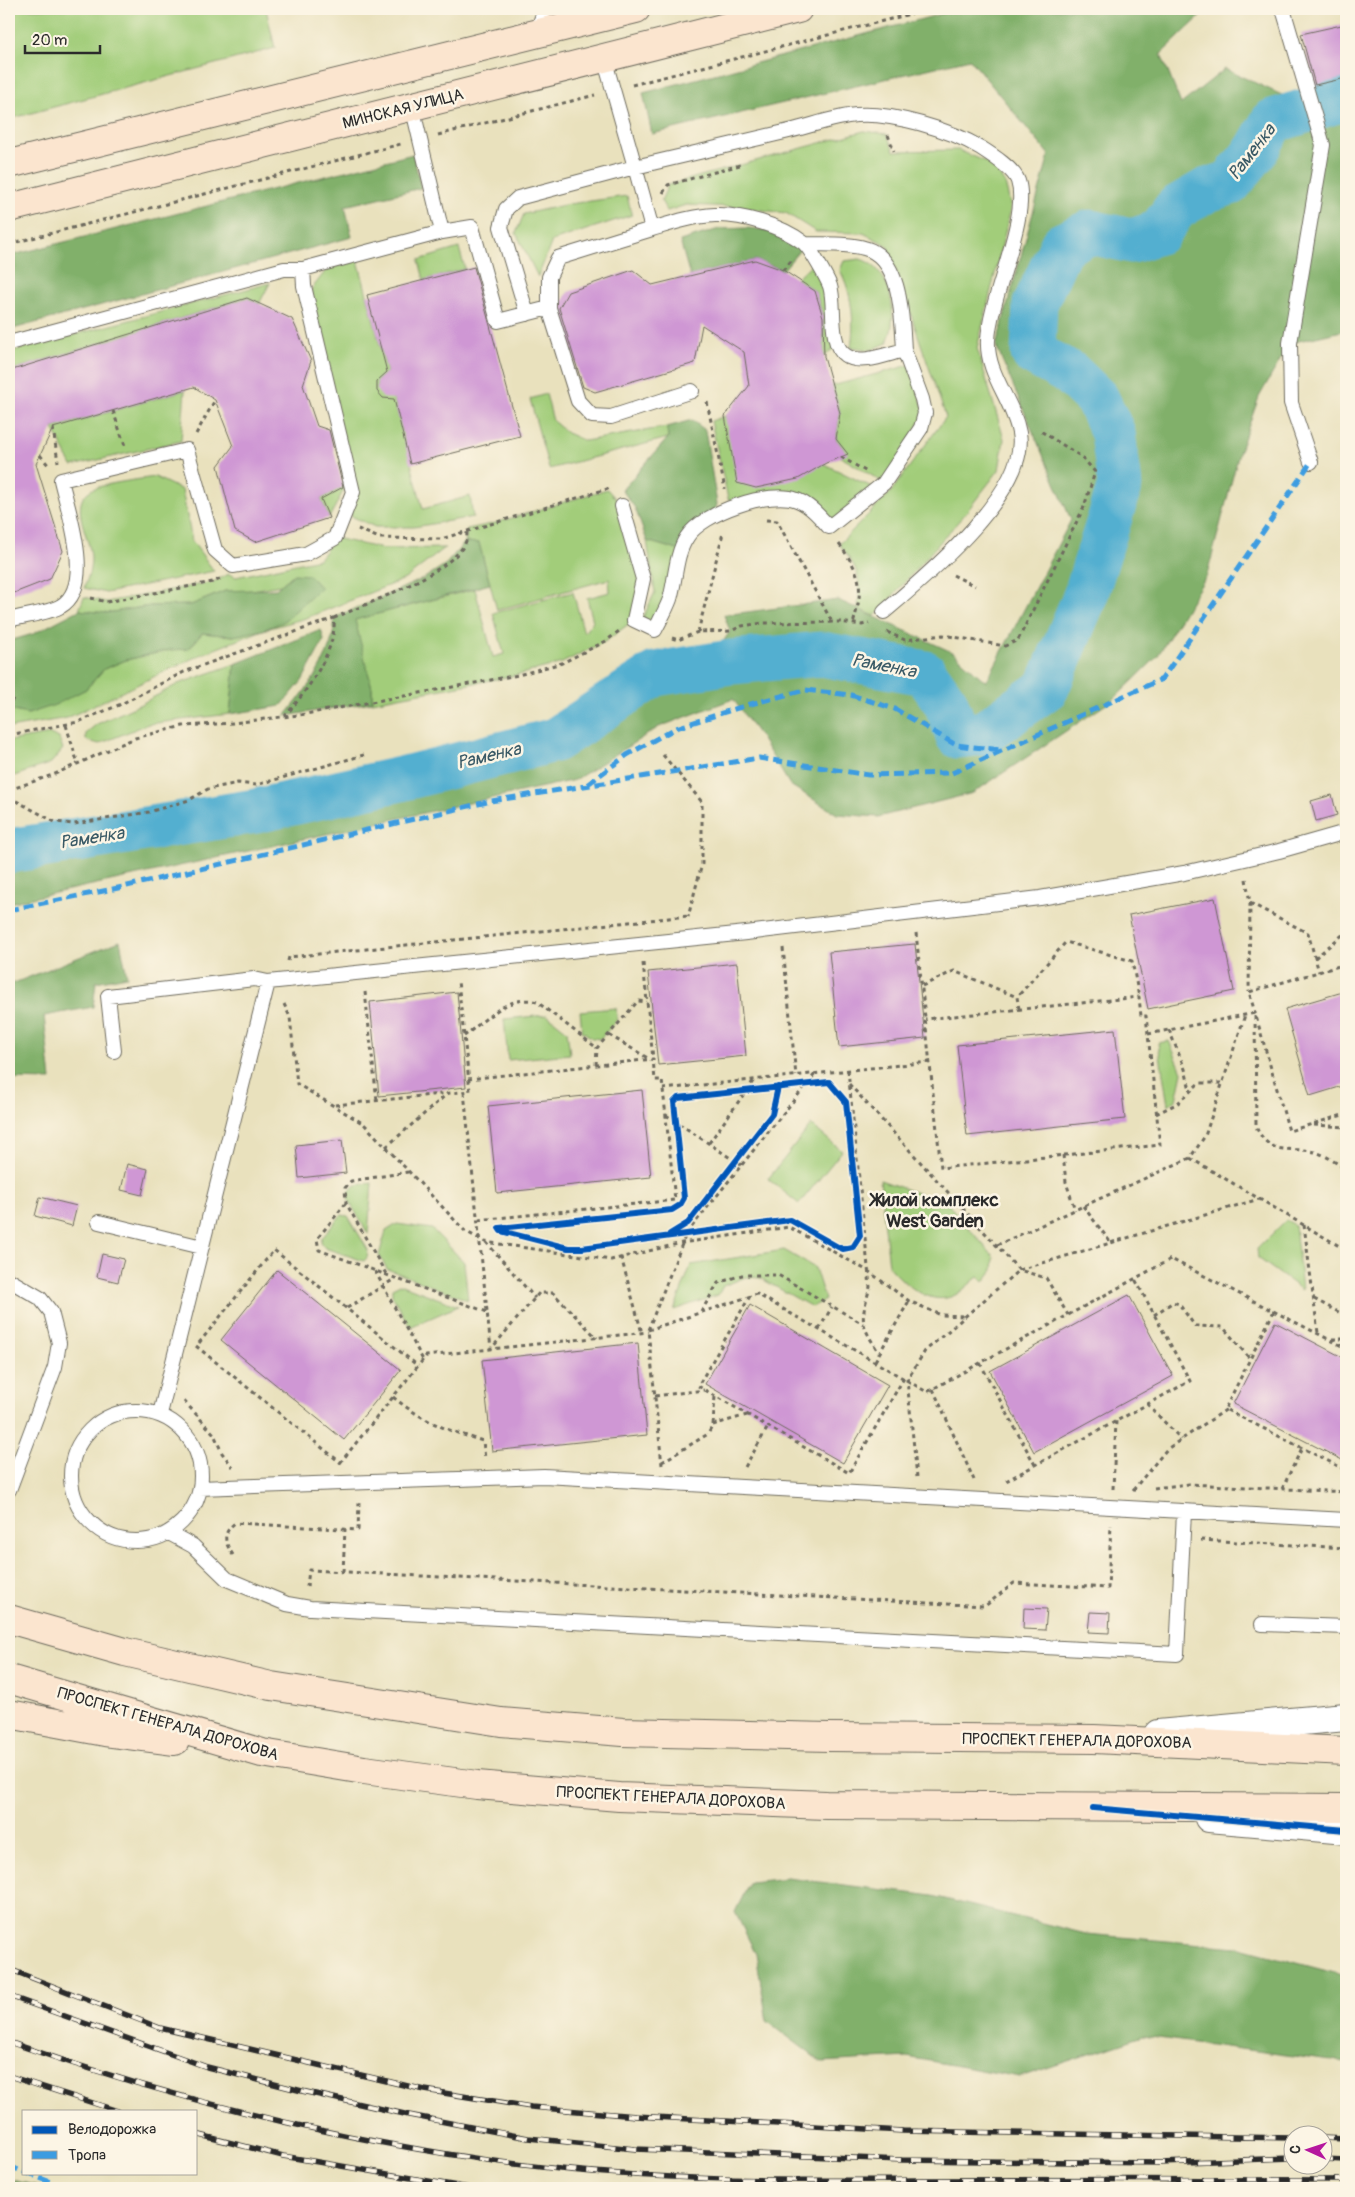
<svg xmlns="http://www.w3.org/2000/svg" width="1355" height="2197" font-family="Pangolin,sans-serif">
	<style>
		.green { fill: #a2cd7a; stroke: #667c52 }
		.forest { fill: #81b06a; stroke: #566e4a }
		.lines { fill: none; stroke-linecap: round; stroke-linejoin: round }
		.river { stroke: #52afd0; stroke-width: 45 }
		.building { fill: #cf97d4 }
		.lane-casing { stroke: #6e6b5e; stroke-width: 16 }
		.street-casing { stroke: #6e6b5e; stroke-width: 30 }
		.secondary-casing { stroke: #6e6b5e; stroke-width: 30 }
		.path { stroke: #6e6b5e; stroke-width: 3; stroke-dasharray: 4 4; stroke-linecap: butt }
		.lane { stroke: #fff; stroke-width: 14 }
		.street { stroke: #fff; stroke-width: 28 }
		.secondary { stroke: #fbe5cf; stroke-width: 28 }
		.rail-casing { stroke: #2b2b2b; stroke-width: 5.5 }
		.rail { stroke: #fcf5e5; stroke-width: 4; stroke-dasharray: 11; stroke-linecap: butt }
		.quiet { stroke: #3d9ce1; stroke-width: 5; stroke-dasharray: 10 5; stroke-linecap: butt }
		.cycleway-casing { stroke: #fcf5e5; stroke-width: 9 }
		.cycleway { stroke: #0057b8; stroke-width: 6 }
		.labels { text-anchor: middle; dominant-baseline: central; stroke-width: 5; stroke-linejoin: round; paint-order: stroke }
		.street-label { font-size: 16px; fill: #2b2b2b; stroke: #fcf5e5 }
		.water-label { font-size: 18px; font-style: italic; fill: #395965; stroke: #fcf5e5 }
		.neighbourhood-label { font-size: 18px; font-weight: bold; fill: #2b2b2b; stroke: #fcf5e5 }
	</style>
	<rect width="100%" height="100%" fill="#fcf5e5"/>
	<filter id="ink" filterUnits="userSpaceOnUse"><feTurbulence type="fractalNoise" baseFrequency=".02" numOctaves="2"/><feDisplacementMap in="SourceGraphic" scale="10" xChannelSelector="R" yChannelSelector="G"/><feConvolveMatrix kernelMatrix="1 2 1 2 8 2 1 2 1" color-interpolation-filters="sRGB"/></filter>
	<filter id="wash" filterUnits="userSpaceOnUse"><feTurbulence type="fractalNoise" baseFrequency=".0096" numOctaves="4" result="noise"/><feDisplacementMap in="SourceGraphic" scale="20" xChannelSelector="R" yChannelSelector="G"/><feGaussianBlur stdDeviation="1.12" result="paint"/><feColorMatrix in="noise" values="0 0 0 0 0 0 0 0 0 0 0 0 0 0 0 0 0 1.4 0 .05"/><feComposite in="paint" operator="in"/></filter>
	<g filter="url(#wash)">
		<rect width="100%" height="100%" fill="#e9e1bd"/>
		<!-- green -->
		<path class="green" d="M9,9h257l9,39 -266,71z
			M864,131l23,3 7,17 64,-1 31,13 16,20 6,25 -34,140 27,91 -5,31 -35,45 -89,101 -17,-7c2,-35 2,-37 -19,-65l51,-51 56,-76 -59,-172 -24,-12 -47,-1 -30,-19 -49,-6 -51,-2 -19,6 -6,-10 7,-16z
			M627,196l5,19 -80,26 -14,36 -22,-44 8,-19 45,-10z
			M459,248l6,21 -41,11 -5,-20z
			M860,259c26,7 35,41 32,65 0,6 -3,13 -5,19l-16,7 -20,-3c4,-25 1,-54 -11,-77l4,-9z
			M358,260l29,112 -10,9v9l17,9 29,110 47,-13 3,21 -59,10h-39l-24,-11 -40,-226 16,-21z
			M815,261l15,25 7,59 -13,12 -1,-40 -8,-26 -19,-12z
			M270,283l-11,21 -12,-6 -238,73v-19z
			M910,365l15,48 -41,70 -43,-26 2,-9 -7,-9 4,-26 -8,-27z
			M185,390l-4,51 -109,25 -19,-38z
			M546,394l7,27 14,12 18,8 82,-14 1,11 -119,31 -19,-70z
			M725,416l151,73 -47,38 -31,-27 -55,4 -15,-5 -17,-78z
			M155,477l27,13 10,51 22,30 -108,22 -22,-5c4,-10 7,-19 7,-30 0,-20 -24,-54 0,-68 10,-6 51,-11 64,-13z
			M347,484l-18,34 -8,-19z
			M607,489l15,17 21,73 -9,41 -28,21 -44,22 -44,12 -146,27v-14l-18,-68 121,-31 18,68 11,-3 -11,-41 80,-21 11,41 9,-12 -6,-23 23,-6 -1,-13 -112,31 -18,-67 -14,-1 2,-13 25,-5z
			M335,538l48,11 62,-1 -40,31 -99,39 -43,12 -63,25 -133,63 -58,10v-18l19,4 58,-25 18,-20 22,-9 44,-10 19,-1 13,-16 32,3 68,-33 19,-15 -27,-14 -13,11 -41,7 -15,-1 -34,14 -41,1 -44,7 -27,-3 5,-13 22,5 107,-20 16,-8 7,3 83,-18z
			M647,541l34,10 -26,79 -15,-6 15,-32z
			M235,664l-5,50 -82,10 -49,20 -13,-4v-7l11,-9 44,-20 37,-20z
			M50,734l9,4 4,11 -12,14 -42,15v-37z
			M616,1008l1,12 -17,19 -8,-1 -10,-7 -2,-20z
			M547,1015l20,16 3,23 -62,6 -4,-41z
			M1169,1041l13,31 -6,28 -8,5 -10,-62z
			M811,1125l31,26 -43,53 -31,-25z
			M880,1180l68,24 46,53 -1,13 -9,12 -6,-5c-7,5 -14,13 -21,17 -25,15 -53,-10 -68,-28z
			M372,1183l-4,51 -20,-35v-6l7,-8z
			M341,1215l7,1 20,34 -1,8 -3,3 -39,-13 -4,-5 1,-5z
			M1286,1220l9,5 7,65 -44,-32 -1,-9z
			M397,1224l35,5 32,33 4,38 -81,-31 -8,-14 7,-24z
			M784,1250l31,18 10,32 -13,7 -52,-29 -14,-1 -23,9 -5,9 -44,15 17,-45z
			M400,1284l58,22 -48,21 -18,-32v-7z"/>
		<!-- forest -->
		<path class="forest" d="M960,9h248l-47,45 20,50 44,-35 70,32 51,-22v251l-56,13 -31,54 -20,56 -32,122 -50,82 -43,42 -141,94 -95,24 -41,-3 -47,-29 -29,-47 -28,-39 -74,28 -84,53 -566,123v-51l6,-3 241,-38 145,-32 154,-39 100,-66 53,-8 22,-35 -6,-16 114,-15 116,53 32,29 85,-162 -75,-174 53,-191 -79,-96 -318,75 -9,-41z
			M413,154l8,34 -76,18 7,31 -343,93v-74z
			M747,228l36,4 22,12 -22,26 -28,-10 -65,16 -10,-35 39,-12z
			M692,420l13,10 12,74 -3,10 -33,37 -34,-10 -12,-33 -13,-18 46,-52 -1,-11z
			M465,542l14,1 11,41 -135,36 17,68v14l-87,14c20,-24 52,-65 49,-98l89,-39 23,-15z
			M294,574l15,1 12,13 -38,34 -20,8 -29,6 -32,-3 -13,16 -19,1 -44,10 -22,9 -18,20 -31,16 -27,9 -19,-4 4,-12 -4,-15v-42l24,-7 46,-24 27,3 44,-7 41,-1 34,-14 51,-2z
			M321,630l3,10 -22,41 -21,25 -51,8 5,-50z
			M120,941l7,35 -31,6 -3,25 -49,9 7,64 -42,-1v-94z
			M787,1878l146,18 153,38 151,13 109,29v87l-203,-27 -123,41 -113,-20 -86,5 -54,-41 -11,-67 -21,-42 15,-30z
			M9,2179l2,1 38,8h-40z"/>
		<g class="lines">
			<!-- river -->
			<path class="river" d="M9,851l247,-40 145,-32 154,-39 100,-66 76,-12 91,-8 103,19 21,30 12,33 26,-3 63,-45 39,-94 34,-109 -7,-52 -16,-34 -26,-25 -38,-21 2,-49 27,-59 28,-13 42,9 27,-9 17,-24 31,-18 23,-7 26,-32 17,-30 73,-23"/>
		</g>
		<g id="blocks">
			<!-- building -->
			<path class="building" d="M1346,24v54l-31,7 -14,-51z
				M755,260l28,10 32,21 8,26 1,40 16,56 -4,26 12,15 -22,9 -28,16 -42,9 -19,-5 -12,-67 24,-30 -5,-34 -42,-27 -7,38 -100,29 -12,-5 -24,-79 9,-16 65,-22 19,15z
				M474,267l46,169 -110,28 -16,-65 -11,-1 -6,-7v-10l10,-9 -20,-77z
				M247,298l45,21 19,42 -8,24 14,41 12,4 14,57 -22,12 8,19 -74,24 -20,-11 -17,-65 15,-20 -18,-46 -21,-13 -141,41 -17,36 27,87 -13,28 -41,16v-224z
				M1332,795l5,20 -21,6 -5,-20z
				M1215,898l19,93 -86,18 -19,-94z
				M915,944l10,94 -86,9 -10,-95z
				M737,963l9,93 -88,9 -10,-93z
				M1346,991v94l-36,11 -25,-87z
				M457,992l9,95 -87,9 -9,-94z
				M1115,1029l10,90 -158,17 -10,-91z
				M642,1090l9,87 -154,16 -9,-87z
				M342,1140l4,33 -47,5 -3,-33z
				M127,1164l21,5 -6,26 -21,-5z
				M40,1197l37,9 -5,20 -37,-10z
				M102,1254l22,5 -6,23 -21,-5z
				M277,1270l124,100 -57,70 -123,-100z
				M1129,1295l44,81 -139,76 -44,-81z
				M750,1305l138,80 -45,78 -138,-79z
				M1275,1322l71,37v103l-113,-58z
				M638,1343l9,92 -155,16 -10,-91z
				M1024,1608l23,1 -2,21 -22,-1z
				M1090,1612l20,1 -1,20 -21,-1z"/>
		</g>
	</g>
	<g filter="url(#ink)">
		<use href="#blocks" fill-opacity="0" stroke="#6e6b5e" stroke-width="1"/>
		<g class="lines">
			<defs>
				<path id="lane" d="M1283,9l40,136 -33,198 1,60 20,59
					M536,34l9,-25
					M604,58l31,109c51,-12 103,-24 154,-36 22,-5 45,-14 67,-16 36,-3 95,15 125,33 11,7 33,21 37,33 12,36 -28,115 -30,159 -2,34 25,60 31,93 11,58 -95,145 -135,179
					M412,106l30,126
					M652,229l-94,29 -9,19v31l29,93 14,15 19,1 81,-26
					M805,244c19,1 40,-1 59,4 38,9 38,71 40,102
					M303,269l139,-37 30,-5 26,94 51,-13
					M527,314l-26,-87 5,-18 12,-11 117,-31 17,62c20,-6 41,-13 63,-14 27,-1 67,11 89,28 6,5 23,35 26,43 6,18 -2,57 15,69 15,11 42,-1 59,-5l18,49 3,14 -4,15 -37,55 -55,44c-9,-10 -19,-22 -32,-27 -27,-11 -95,13 -110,37 -12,18 -11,42 -17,62 -4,11 -10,21 -15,31l-21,-10 9,-41 -21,-73
					M9,343l275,-74h19l1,17 49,206 -18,46 -29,16 -73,12 -18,-16 -28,-100 -126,30c7,31 34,106 0,126 -11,7 -39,10 -52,14
					M114,1051l-6,-55 146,-17 14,3 478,-49 294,-35 144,-25 95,-22 67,-19
					M99,1222l103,25
					M9,1280l31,18 11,14 8,31 -4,24 -46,123
					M71 1476a65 65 0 1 1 130 0a65 65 0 1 1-130 0Z
					M160,1414l108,-432
					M200,1488l344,-12 802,44
					M169,1533l24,13 34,33 60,25 23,4 867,46 7,-142
					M1262,1624l84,3"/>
				<path id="street" d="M1158,1734l188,-17
					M1209,1818l137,12"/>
				<path id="secondary" d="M9,164l627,-155
					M9,208l789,-199
					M9,1619l116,33 146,34 230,36 122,10 206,5 265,2 252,12
					M9,1679l253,74 102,17 113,15 142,12 207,8 520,3
					M9,1714l96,18 70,9"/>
			</defs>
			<!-- lane casing -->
			<use href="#lane" class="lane-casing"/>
			<!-- street casing -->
			<use href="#street" class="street-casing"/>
			<!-- secondary casing -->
			<use href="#secondary" class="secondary-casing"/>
			<!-- path -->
			<path class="path" d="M632,85l298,-76
				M438,135l157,-40
				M888,135l6,16
				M663,193l5,-8 72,-20
				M9,244l392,-100
				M783,270l9,-10
				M707,402l18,87
				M113,411l12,35
				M53,428l5,34
				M196,434l19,-34
				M40,455l9,11
				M841,457l26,15
				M766,520l11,1 55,101
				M358,529l21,9 62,1 166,-50 2,3
				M839,544c23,31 25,43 14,80
				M953,575l22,11
				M91,598l15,4 107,-20 7,-3
				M334,618c30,-13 122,-47 132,-77 1,-4 1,-8 1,-12
				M698,632l25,-99
				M887,632l18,8 38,-5 62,11 13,-6 66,-133 11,-35 -13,-15 -43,-27
				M672,638l6,2 20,-8 33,-1 11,-5 21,-3 77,-1 22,3 7,-2
				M9,683l4,15 -4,10
				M66,725l12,39
				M9,735l69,-13 41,-17 65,-33 150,-54c3,33 -28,74 -49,98
				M663,755l39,47v62l-14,53
				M9,790l46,-16 80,-36 48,-12 50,-3 73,-9 212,-39 44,-12 44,-22 13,-10
				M9,797l46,25 19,2 75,-12 40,-12 19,-11 30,-6 18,2 108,-30
				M1246,879l4,24 -1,89
				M1250,903l58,30 11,39
				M916,933l25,235 219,-23 -14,-129h-5l-2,-19 -214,22
				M783,948l13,128
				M1315,958l31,-26
				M288,961l1,-4 399,-41
				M643,963l10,96
				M1346,964l-97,28 40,139 57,-17
				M922,986l32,-15 63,26
				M365,992l12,109
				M284,1004l6,13 7,67 67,40 101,107 20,11 126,18 71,-17 107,-16 79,44 41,30 32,14 24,1
				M1019,1009l-2,-12 49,-55 66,19 7,36
				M1169,1030l16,39 5,21
				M1148,1034l107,-21 1,114c16,33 35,17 62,26 10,3 19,11 28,16
				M609,1035l42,25
				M464,1036c22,-16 45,-43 73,-34l60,46
				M596,1065l1,-17 41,-47 9,1
				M848,1070l22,217c-10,36 -10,35 9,66
				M468,1079l185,-20 2,21h7l13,120 -197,20
				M849,1084l170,186 27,8 22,37
				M663,1089l267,-27
				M464,1092l27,257 48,-56h14l44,45
				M335,1105l135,-14 -12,-110
				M1156,1114l22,-11 21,-20h24
				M666,1115l75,50
				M1314,1125l32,2
				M709,1143l45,-63
				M386,1147l61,-53
				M1063,1155l3,27 9,28
				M1190,1158l156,92
				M346,1203l-29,36 2,11 168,62
				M1083,1206l28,37
				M1304,1225l14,108
				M486,1242l49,56
				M997,1245l193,-87 15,-22 40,-121
				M621,1257l21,76
				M375,1271l48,89
				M386,1274l-40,-71 -1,-15 6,-7 57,-9
				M750,1296l-52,90 151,87 55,-95
				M1314,1299l32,17
				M347,1308l49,-30
				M1274,1311l-49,98 121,61
				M701,1312l17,-29 24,-8h36l85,49
				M1154,1315l19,-13 6,2 16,22 28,1 27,32
				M819,1329l13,-22
				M648,1330l109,-36 170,98 244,-133 175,89
				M1332,1339h14
				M199,1343l75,-93 144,116
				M196,1346l145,117
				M875,1361l34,-60
				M980,1363l55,102
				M933,1389l41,91
				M655,1396l49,-6
				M393,1397c31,25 53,33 90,44l2,18
				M184,1401l30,33 8,19 11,14
				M1147,1404l34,35
				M713,1425l2,-29
				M662,1462l46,-28 5,-9 34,-10
				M340,1463l86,-107 222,-24
				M662,1465l-14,-135 38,-96 129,-160
				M745,1467l23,-40
				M917,1477l-10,-97 18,-29 94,-81 240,-71
				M1006,1481l184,-100 -55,-102
				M1154,1488l35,-4 157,8
				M1113,1489l3,-68
				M1282,1489l20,-41
				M1133,1490l34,-41 60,-40
				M1201,1540l145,8
				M233,1555c-9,-13 -11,-22 2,-32l123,7 1,-28
				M343,1572l2,-43
				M307,1587l2,-17 676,36 29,-23 94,5 3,-63"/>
			<!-- lane -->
			<use href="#lane" class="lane"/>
			<!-- street -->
			<use href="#street" class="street"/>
			<!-- secondary -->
			<use href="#secondary" class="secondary"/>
			<defs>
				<path id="rail" d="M9,1969l151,59 265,62 106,17 105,9 267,15 389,7
					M9,1996l198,71 95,24 107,24 119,23 107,11 267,11 258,3 132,-5
					M9,2042c166,58 340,101 515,123 131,16 262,16 394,15 143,0 285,-1 428,0
					M9,2076l109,35
					M196,2134l87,22 186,32
					M1322,2138l24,1
					M1322,2159l24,1"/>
			</defs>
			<!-- rail casing -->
			<use href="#rail" class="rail-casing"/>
			<!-- rail -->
			<use href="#rail" class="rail"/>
			<!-- quiet -->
			<path class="quiet" d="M588,784l39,-29 49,-27 71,-23 58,-15 46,5 44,14 61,36 45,5
				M9,910l114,-23 368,-86 268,-43 110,17 83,-2 210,-94 149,-217
				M9,2166l15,6
				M26,2173l41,15"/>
			<defs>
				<path id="cycleway" d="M829,1082l17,20 14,134 -7,11 -10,2 -5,-2 -48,-27 -208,28h-14l-67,-17 -2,-3 173,-18 8,-5 4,-7 -10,-96 4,-4z
					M670,1234l18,-11 84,-109 6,-27
					M1093,1808l253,22"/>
			</defs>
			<!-- cycleway casing -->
			<use href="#cycleway" class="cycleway-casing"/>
			<!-- cycleway -->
			<use href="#cycleway" class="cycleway"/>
		</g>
	</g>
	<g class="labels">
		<!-- street labels -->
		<g class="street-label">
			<text transform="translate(403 109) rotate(-14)">МИНСКАЯ УЛИЦА</text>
			<text transform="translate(168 1724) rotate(16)">ПРОСПЕКТ ГЕНЕРАЛА ДОРОХОВА</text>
			<text transform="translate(1077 1741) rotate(1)">ПРОСПЕКТ ГЕНЕРАЛА ДОРОХОВА</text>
			<text transform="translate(671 1798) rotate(3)">ПРОСПЕКТ ГЕНЕРАЛА ДОРОХОВА</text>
		</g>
		<!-- water labels -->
		<g class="water-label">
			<text transform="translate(1252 152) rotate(-52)">Раменка</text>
			<text transform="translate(884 666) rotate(11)">Раменка</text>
			<text transform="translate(489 756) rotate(-13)">Раменка</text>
			<text transform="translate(92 838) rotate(-9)">Раменка</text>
		</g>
		<!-- neighbourhood labels -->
		<g class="neighbourhood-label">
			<text x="935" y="1200">Жилой комплекс<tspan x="935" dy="21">West Garden</tspan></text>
		</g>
	</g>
	<!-- margin -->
	<rect width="1355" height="2197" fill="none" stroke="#fcf5e5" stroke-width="30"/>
	<!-- legend -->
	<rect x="22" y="2110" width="175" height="65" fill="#fcf5e5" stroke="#a8a49b"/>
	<rect x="32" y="2126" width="25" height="8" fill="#0057b8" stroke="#a8a49b"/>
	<text x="68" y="2134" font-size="15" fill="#2b2b2b">Велодорожка</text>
	<rect x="32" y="2151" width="25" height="8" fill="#3d9ce1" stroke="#a8a49b"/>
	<text x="68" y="2160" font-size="15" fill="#2b2b2b">Тропа</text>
	<!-- north arrow -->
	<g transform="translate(1308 2150) rotate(273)"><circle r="24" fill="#fcf5e5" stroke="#a8a49b"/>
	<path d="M0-4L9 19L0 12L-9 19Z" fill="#b5179e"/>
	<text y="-8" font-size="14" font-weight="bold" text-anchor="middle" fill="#2b2b2b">С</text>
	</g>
	<!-- scale -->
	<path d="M25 45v8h75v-8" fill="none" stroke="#2b2b2b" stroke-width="2.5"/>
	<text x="32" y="45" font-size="15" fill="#2b2b2b" stroke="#fcf5e5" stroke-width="4" paint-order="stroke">20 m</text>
</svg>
